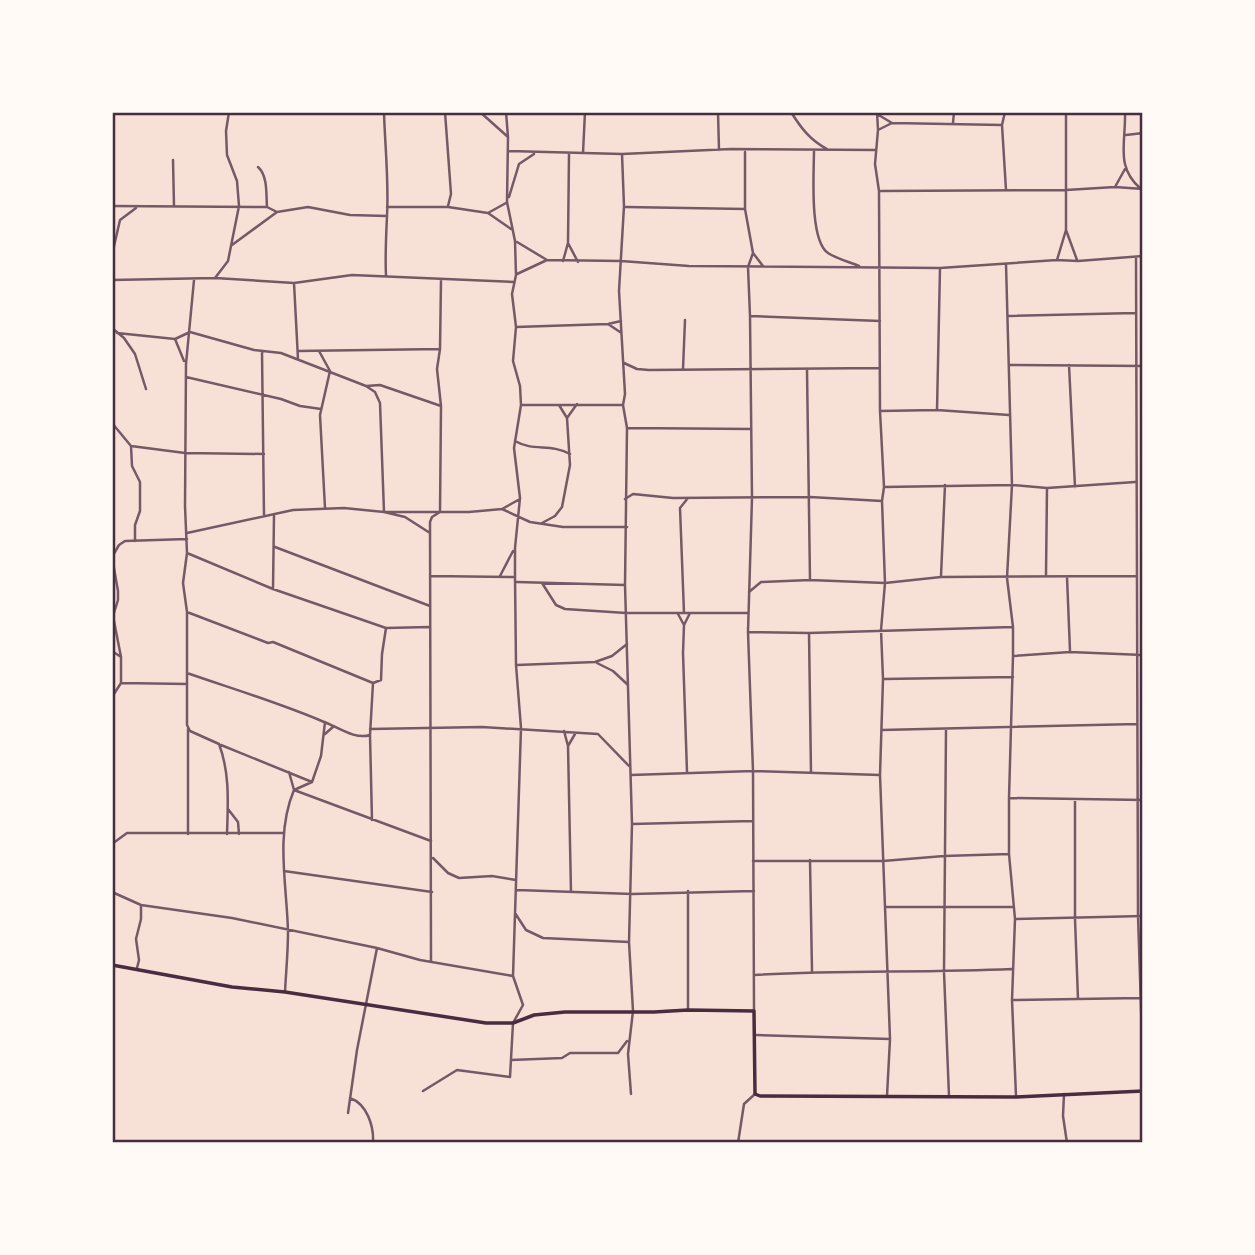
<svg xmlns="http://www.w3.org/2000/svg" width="1255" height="1255" font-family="Cabin,sans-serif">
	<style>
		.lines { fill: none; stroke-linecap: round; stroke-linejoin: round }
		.minor { stroke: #755966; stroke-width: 2.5 }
		.secondary { stroke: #4a2c40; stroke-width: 3.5 }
		.neatline { fill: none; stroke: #4a2c40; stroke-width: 2.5 }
	</style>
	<rect width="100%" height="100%" fill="#f7e1d7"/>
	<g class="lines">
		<!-- minor -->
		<path class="minor" d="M384,112c1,35 5,70 3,104 -1,21 -2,40 -1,60
			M445,112l6,82 -3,12
			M480,112l28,25
			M718,112l1,38
			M791,112c10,16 19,28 36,37
			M877,112l1,18 -3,34 4,27 1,220 4,76 -2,14 3,82 -4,47 2,49 -3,96 10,264 -3,57
			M1005,112l-3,13 4,65
			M1125,112c1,31 -10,55 16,77
			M877,114l15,9
			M953,123l1,-11
			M878,130l14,-7 110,2
			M1126,135l17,-2
			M814,150c0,22 -5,90 14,103 9,6 22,9 31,13
			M509,151l113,3 109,-5 145,1
			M745,152v57l8,44 10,13
			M583,153l2,-41
			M622,154l2,52 -5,85 6,103 -2,11 4,23 -2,157 7,239 -3,118 4,69 -5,43 3,40
			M173,160l1,46
			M258,167c10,9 8,27 9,40
			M1115,187l10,-18
			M881,191l185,-1 49,-3 28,2
			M509,197l10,-33 15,-10
			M112,206l155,1 10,5 31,-5 42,8 37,1
			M387,207h61l40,6 18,-10
			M626,207l119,2
			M488,213l23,16
			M1066,230l11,30
			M517,242l30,18
			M568,243l10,19
			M232,245l45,-33
			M753,253l-5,14 2,49 2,182 -4,134 5,139 1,240
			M112,255l8,-35 16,-12
			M1136,257l2,659 5,152
			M1057,260l9,-30v-118
			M563,261l5,-18 1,-89
			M1006,264l6,221 -5,93 6,49v29l-4,142v56l6,65 -3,81 4,96
			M517,274l30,-14 74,1 68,5 251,2 117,-8 21,1 65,-5
			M215,278l13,-17 11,-55 -2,-25 -10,-26 -1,-24 3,-19
			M112,280l103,-2 79,5 58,-8 162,7
			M194,280l-8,84 -1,142 2,47 -4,30 4,29v113l3,6 29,13c11,29 9,59 8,90
			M294,283l4,76
			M751,316l129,5
			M1009,316l126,-3
			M608,324l12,8
			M516,327l92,-3 13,-3
			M112,328l12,10 11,16 11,35
			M117,333l58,6 15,-7 64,18 27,3 85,33 14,-1 61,21
			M175,339l9,22
			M298,351l142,-2
			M319,351l11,20 -10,44 5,93
			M262,352l2,164
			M624,363l13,6 12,1 231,-2
			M1010,365l133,1
			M1069,365l6,122
			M683,369l2,-49
			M807,370l3,210
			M186,377l95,22 19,7 21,3
			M366,386l9,6 5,11 4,109 21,5 25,16
			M521,405h102
			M937,410l3,-142
			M880,411l57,-1 72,5
			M567,418l10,-14
			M112,423l19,23
			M628,428l123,1
			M515,441c19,11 35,2 55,13
			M884,487l128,-2 35,3 88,-6
			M625,499l8,-5 40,4 137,-1 72,4
			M502,509l28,13 33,5h64
			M440,512l1,-106 -4,-37 3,-20 1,-69
			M542,523l13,-7 7,-9 8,-42 -3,-47 -8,-13
			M187,533l106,-23 51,-2 40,4h85l33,-3 18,-10
			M187,539l-62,2 -6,4 -7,12 6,34v9l-5,16 8,41v26l66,1
			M135,541v-16l5,-14v-29l-8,-16 -1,-20 54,7 79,1
			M275,547l155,59
			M187,553l86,36 113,39
			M1046,575l1,-87
			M430,576l84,1
			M500,576l13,-25
			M941,576l4,-91
			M1067,577l3,74
			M517,582l108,3
			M542,583l14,22 9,4 61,4h122
			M273,589l1,-74
			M749,592l12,-10 49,-2 75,3 56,-6 195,-1
			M187,612l81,31 5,-1 100,41
			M684,613l-4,-105 8,-10
			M678,614l6,11
			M748,632l61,1 204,-6
			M809,633l2,140
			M112,651l9,6
			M1013,656l57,-4 73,3
			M597,663l16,8 15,14
			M517,665l78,-3 17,-6 15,-12
			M187,673c46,16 93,30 137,49 14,5 31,18 46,13
			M884,679l129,-2
			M373,683l8,-3 1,-26 4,-26 43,-1
			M112,697l9,-14
			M188,729v105
			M370,729l112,-2 116,7 31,32
			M946,729l-2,243 5,124
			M882,730l255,-6
			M564,731l4,15 3,146
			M325,734l9,-8
			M221,745l91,37
			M568,746l7,-12
			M289,772l5,18 137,51
			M687,772l-4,-119 1,-28 6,-12
			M631,775l122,-4 127,4
			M1009,798l134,2
			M1075,801v118l3,80
			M228,809l10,13 1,12
			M372,820l-2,-85 3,-52
			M632,824l120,-3
			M112,844l15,-11h157
			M433,858l15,15 11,5 33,-2 24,4
			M810,860l2,111
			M753,861h130l61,-5 65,-2
			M284,871l148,21
			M517,890l115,4 122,-3
			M112,892l29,13 91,13 145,30 43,12 93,16
			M886,907h126
			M515,913l11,17 17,8 86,4
			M1015,919l128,-3
			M431,962l-1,-440 2,-5 8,-5
			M137,968l2,-8 -3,-21 5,-20v-14
			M754,975c86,-5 172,-2 258,-6
			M285,992c1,-20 3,-40 3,-60 -1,-47 -13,-97 6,-142l18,-8 9,-26 4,-34
			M1012,1000l128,-2
			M688,1010v-119
			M756,1035l134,4
			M511,1060l51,-2 8,-5h48l9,-12
			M423,1091l34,-21 53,7 3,-54 10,-18 -10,-29 8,-248 -5,-63 -1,-88v-29l5,-50 -6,-50 7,-43 -1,-19 -7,-25 3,-34 -4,-33 4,-19 -1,-34 -8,-39 1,-65 -2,-25
			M1064,1094l-1,22 4,27
			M350,1098c17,6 24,28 23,45
			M348,1113l9,-63 20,-102
			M738,1143l6,-39 11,-10"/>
		<!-- secondary -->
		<path class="secondary" d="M112,965l120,22 53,5 201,31h27l21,-8 31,-3h89l34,-2 66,1 1,83 5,2 256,1 127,-6"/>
	</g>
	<!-- border -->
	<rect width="1255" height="1255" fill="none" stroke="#fffaf5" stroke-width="228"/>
	<rect x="114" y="114" width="1027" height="1027" class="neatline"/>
</svg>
